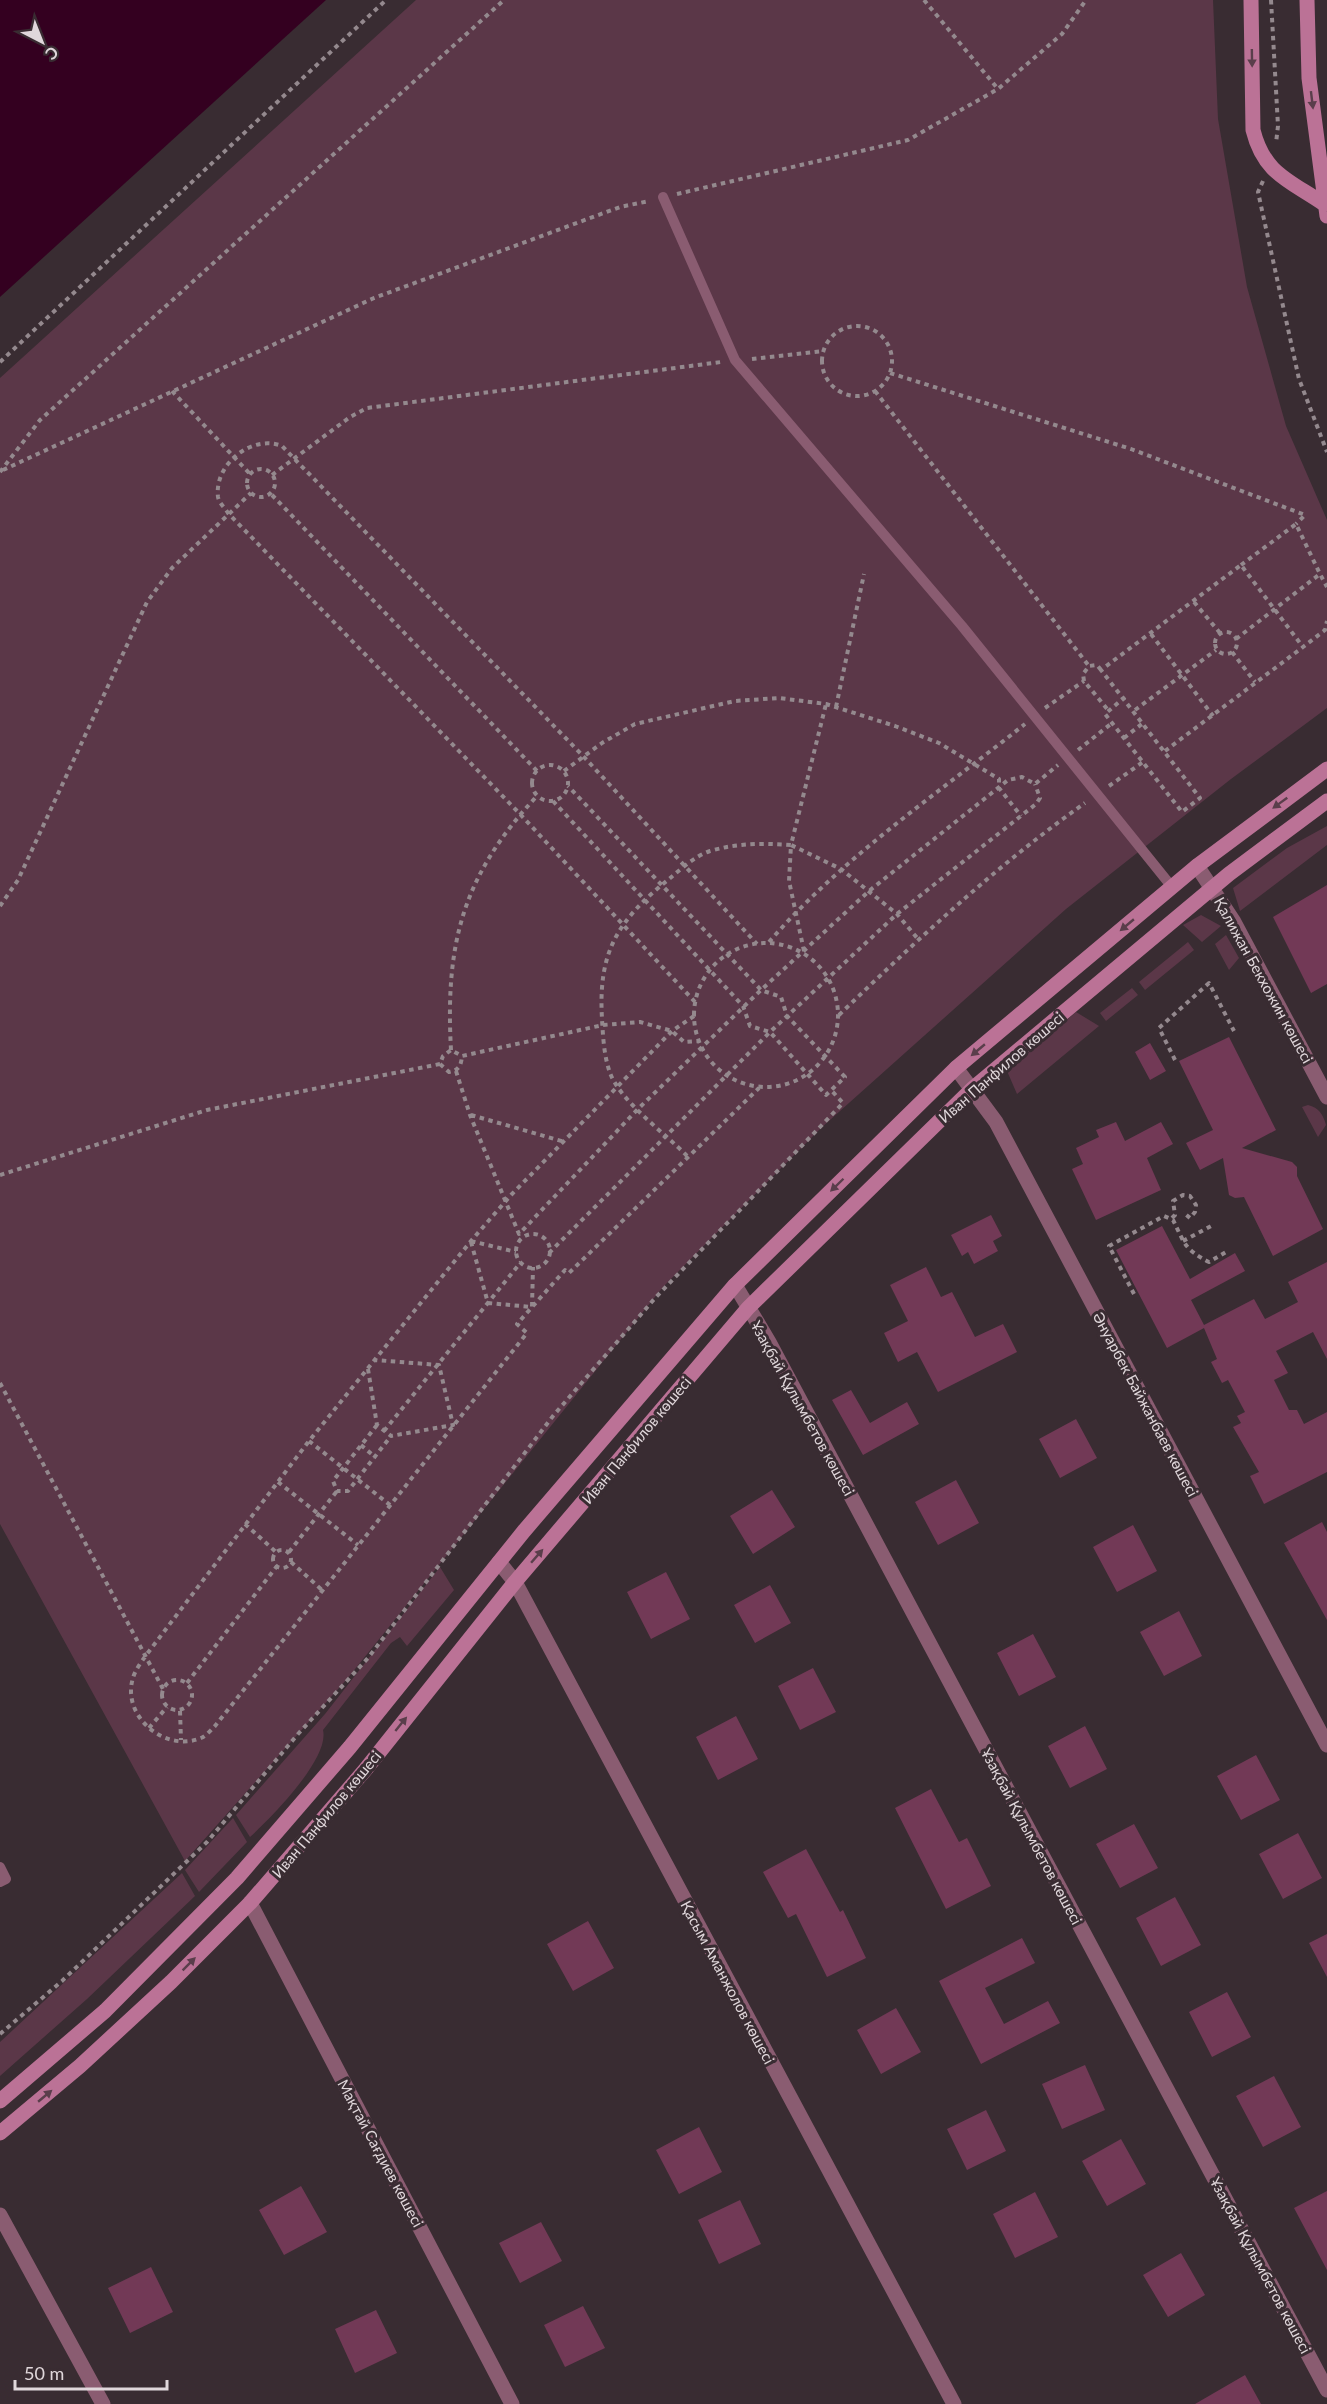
<svg xmlns="http://www.w3.org/2000/svg" width="1327" height="2404" font-family="Lato,sans-serif">
	<style>
		.green { fill: #5b3748 }
		.water { fill: #340020 }
		.building { fill: #723956 }
		.lines { fill: none; stroke-linecap: round; stroke-linejoin: round }
		.path { stroke: #94898e; stroke-width: 4; stroke-dasharray: 4.5 4.5; stroke-linecap: butt }
		.lane { stroke: #8a5c71; stroke-width: 10 }
		.street { stroke: #8a5c71; stroke-width: 15 }
		.secondary { stroke: #bb7296; stroke-width: 15 }
		.oneway { fill: #5a3e4b }
		.labels { text-anchor: middle; dominant-baseline: central; stroke-width: 6; stroke-linejoin: round; paint-order: stroke }
		.street-label { font-size: 15px; fill: #e0d7db; stroke: #392c32 }
	</style>
	<rect width="100%" height="100%" fill="#392c32"/>
	<!-- green -->
	<path class="green" d="M416,0h797l5,119 29,168 39,139 41,94v188l-96,71 -165,130 -245,219 -158,159 -316,392 -162,182 -185,-337v-1146z
		M1327,826v19l-87,66 -7,-23 54,-40z
		M1201,915l20,11 -19,16 -19,-17z
		M1226,935l13,23 -10,12 -14,-26z
		M1188,942l6,8 -49,40 -6,-8z
		M1132,988l6,7 -32,26 -6,-8z
		M1076,1012l23,14 -82,68 -10,-23z
		M1308,1105c11,3 15,9 18,20l-8,12 -16,-30z
		M440,1567l14,23 -47,56 -7,-9 -9,6 -68,87c7,28 -52,88 -73,107l-14,-22 89,-101z
		M233,1818l14,24 -48,50 -14,-22z
		M182,1873l13,23 -108,103 -87,77v-34z"/>
	<!-- water -->
	<path class="water" d="M0,0h326l-326,297z"/>
	<!-- building -->
	<path class="building" d="M1327,885v99l-16,9 -38,-76z
		M1229,1037l47,93 -34,18 50,14 5,5v9l26,53 -50,27 -29,-59 -9,1 -6,-3 -6,-37 -23,12 -14,-27 27,-13 -34,-69z
		M1150,1043l16,28 -16,9 -15,-28z
		M1116,1122l9,19 36,-19 12,22 -26,14 14,32 -65,30 -24,-51 11,-5 -7,-16 23,-11 -3,-7z
		M991,1215l11,21 -9,5 5,10 -24,13 -6,-12 -6,4 -11,-21z
		M1162,1226l28,53 45,-26 10,18 -54,29 13,25 50,-26 11,20 33,-17 -10,-20 39,-20v97l-14,-27 -37,19 12,22 -14,7 15,30h8l7,14 23,-12v60l-63,32 -14,-28 9,-4 -26,-45 8,-4 -4,-7 8,-4 -17,-32 -6,3 -11,-21 6,-3 -13,-31 -37,20 -51,-98z
		M926,1267l15,30 11,-5 23,45 28,-13 14,28 -79,40 -21,-40 -19,10 -14,-29 24,-12 -18,-36z
		M851,1390l19,33 37,-21 12,22 -56,31 -31,-55z
		M1076,1419l21,39 -37,20 -21,-39z
		M956,1480l23,43 -41,22 -23,-43z
		M772,1490l23,37 -42,27 -23,-38z
		M1322,1522l5,10v88l-43,-77z
		M1133,1525l24,46 -40,21 -24,-45z
		M666,1572l24,47 -39,20 -24,-47z
		M770,1585l21,38 -36,20 -21,-38z
		M1179,1611l23,45 -38,20 -24,-44z
		M1033,1634l23,43 -37,19 -22,-43z
		M813,1668l23,44 -36,18 -22,-44z
		M736,1716l22,43 -40,21 -22,-43z
		M1085,1726l22,43 -37,19 -22,-42z
		M1256,1755l24,45 -39,20 -24,-44z
		M931,1789l28,53 8,-4 24,48 -45,23 -51,-101z
		M1134,1824l24,44 -38,20 -24,-44z
		M1298,1833l24,45 -39,21 -24,-45z
		M806,1849l34,63 3,-2 23,48 -39,19 -31,-63 -8,4 -25,-46z
		M1175,1897l26,48 -40,21 -25,-48z
		M588,1921l26,47 -41,23 -26,-47z
		M1327,1934v43l-18,-34z
		M1022,1938l13,25 -50,25 19,36 44,-23 12,22 -79,41 -42,-83z
		M1227,1992l24,45 -39,20 -23,-45z
		M896,2008l25,44 -40,22 -24,-44z
		M1085,2065l20,45 -43,19 -20,-45z
		M1274,2076l27,51 -38,20 -27,-51z
		M986,2110l20,41 -39,19 -20,-41z
		M699,2127l23,45 -43,22 -23,-44z
		M1121,2139l25,45 -39,22 -25,-45z
		M301,2186l26,46 -43,23 -25,-45z
		M1327,2191v79l-33,-62z
		M1035,2192l23,45 -43,21 -22,-44z
		M740,2200l21,44 -42,20 -21,-44z
		M541,2222l21,39 -42,22 -21,-40z
		M1181,2253l24,42 -37,22 -25,-42z
		M151,2267l22,45 -43,21 -22,-45z
		M583,2306l22,42 -40,19 -21,-42z
		M376,2310l21,43 -42,20 -20,-44z
		M1245,2375l16,29h-66z"/>
	<g class="lines">
		<!-- path -->
		<path class="path" d="M924,0l74,89
			M1271,0l7,126 -2,17
			M1263,181l-5,11 41,187 28,73
			M677,194l231,-54 90,-51 64,-55 24,-34
			M822 361a35 35 0 1 1 70 0a35 35 0 1 1-70 0Z
			M752,359l71,-8
			M0,362l386,-362
			M890,373l241,76 174,66 -9,9
			M172,391l77,82
			M875,391l214,275
			M247 483a14 14 0 1 1 28 0a14 14 0 1 1-28 0Z
			M3,470l371,-172 246,-91 29,-6
			M0,472l40,-52 464,-420
			M272,475l78,-58 17,-9 354,-46
			M272,495l265,276
			M1241,565l55,-41 24,50
			M1194,602l26,31
			M1215 643a11 11 0 1 1 22 0a11 11 0 1 1-22 0Z
			M1151,634l62,82
			M1236,639l84,-65 7,13
			M1232,652l23,30
			M1101,670l-4,-5 -8,1 -6,8 1,7 24,29
			M1125,697l-20,17 77,98 18,-14 -99,-128 140,-105 62,82
			M836,707l28,-133
			M1045,708l39,-27
			M1135,710l81,-60
			M1124,738l19,-15
			M1078,750l34,-27
			M1165,751l138,-104 22,-17 2,-9
			M532 783a18 18 0 1 1 36 0a18 18 0 1 1-36 0Z
			M564,771l38,-28 33,-19 100,-23 44,-3 47,6 69,22 44,17 60,36v9l22,28
			M1109,786l34,-24
			M553,801l190,205 7,20 20,6 56,63 19,-18 -58,-61 -6,-19 -20,-7 -193,-204
			M0,906l18,-26 129,-278 25,-34 79,-75
			M769,942c74,-85 168,-148 256,-218
			M694 1015a72 72 0 1 1 144 0a72 72 0 1 1-144 0Z
			M804,951l-15,-70 2,-36 50,24 56,45 21,25
			M695,1002l-175,-188 -292,-301c-3,-5 -9,-10 -10,-16 -4,-33 34,-63 64,-51l302,311 173,187
			M839,1015c78,-75 158,-150 246,-212
			M694,1016l-22,15 -161,164 -40,46 -162,200 -162,213c-5,7 -12,16 -14,24 -12,38 32,75 68,60 5,-2 10,-8 14,-12l312,-393 -10,-9 48,-54 4,3 190,-185
			M451,1050c-6,-107 12,-175 86,-254
			M1175,1060l-16,-32 50,-45 25,48
			M440,1064l9,8c10,-2 12,-6 13,-16
			M456,1071l14,44 49,119 119,-125 123,-119 108,-99 139,-111 14,-3 13,7 23,-19
			M471,1115l94,27
			M687,1156c-22,-23 -66,-54 -77,-83 -6,-17 -7,-36 -8,-54 -4,-67 15,-98 67,-140 12,-10 26,-23 41,-28 28,-8 53,-8 81,-6l35,-141
			M0,1175l207,-65 233,-46 3,-8 8,-6 11,6 141,-31 37,-3 32,9 12,11 15,-1
			M1172,1218l3,-3 -2,-14 10,-6 7,1 6,9 -1,7 -5,6 -7,-6
			M516 1251a17 17 0 1 1 34 0a17 17 0 1 1-34 0Z
			M471,1241l45,11
			M1183,1241l30,-16
			M471,1242l17,61 44,4 1,-40
			M549,1253l221,-221 127,-118 139,-110 4,-6 -5,-14
			M1134,1294l-25,-48 55,-30 9,4c12,24 11,29 36,42l17,-10
			M368,1369l9,56 14,11 62,-11 -14,-60 -64,-5
			M0,1383l163,306
			M377,1425l-44,56 4,10h11l43,-55
			M384,1431l137,-169
			M309,1441l81,64
			M361,1445l14,12
			M278,1482l80,63
			M245,1524l31,28
			M273 1559a9 9 0 1 1 18 0a9 9 0 1 1-18 0Z
			M289,1552l48,-61
			M291,1562l31,28
			M162 1695a15 15 0 1 1 30 0a15 15 0 1 1-30 0Z
			M187,1683l90,-117
			M180,1711l1,29
			M149,1728l18,-21
			M0,2034l62,-53 145,-139 91,-108 70,-76 185,-242 103,-119 187,-194 -12,-13"/>
		<!-- lane -->
		<path class="lane" d="M663,197l72,163 227,266 210,261
			M0,1867l6,12 -6,3"/>
		<!-- street -->
		<path class="street" d="M1197,866l37,56 93,175
			M956,1068l40,54 331,623
			M735,1285l34,57 558,1048
			M499,1562l16,20 439,822
			M250,1903l262,501
			M0,2215l103,189"/>
		<!-- secondary -->
		<path class="secondary" d="M1251,0l2,130c11,44 36,50 71,74
			M1307,0l2,78 18,138
			M0,2101l105,-90 132,-133 113,-131 174,-216 211,-246 221,-217 241,-202 130,-97
			M0,2133l80,-67 91,-84 79,-79 115,-133 150,-188 233,-274 224,-219 257,-215 98,-73"/>
	</g>
	<!-- one-way arrows -->
	<defs><path id="oneway-solid" d="M-6-.8H1V-3.2L6.5 0L1 3.2V.8H-6Z" transform="scale(1.5)"/></defs>
	<g class="oneway">
		<use href="#oneway-solid" transform="translate(1252 58) rotate(89)"/>
		<use href="#oneway-solid" transform="translate(1312 100) rotate(83)"/>
		<use href="#oneway-solid" transform="translate(1280 803) rotate(144)"/>
		<use href="#oneway-solid" transform="translate(1127 925) rotate(140)"/>
		<use href="#oneway-solid" transform="translate(978 1050) rotate(140)"/>
		<use href="#oneway-solid" transform="translate(837 1185) rotate(136)"/>
		<use href="#oneway-solid" transform="translate(537 1556) rotate(-49)"/>
		<use href="#oneway-solid" transform="translate(401 1724) rotate(-51)"/>
		<use href="#oneway-solid" transform="translate(189 1964) rotate(-45)"/>
		<use href="#oneway-solid" transform="translate(45 2096) rotate(-40)"/>
	</g>
	<g class="labels">
		<!-- street labels -->
		<g class="street-label">
			<text transform="translate(1264 980) rotate(61)">Қалижан Бекхожин көшесі</text>
			<text transform="translate(1001 1067) rotate(-41)">Иван Панфилов көшесі</text>
			<text transform="translate(1146 1404) rotate(62)">Әнуарбек Байжанбаев көшесі</text>
			<text transform="translate(803 1408) rotate(61)">Ұзақбай Құлымбетов көшесі</text>
			<text transform="translate(636 1440) rotate(-50)">Иван Панфилов көшесі</text>
			<text transform="translate(326 1814) rotate(-50)">Иван Панфилов көшесі</text>
			<text transform="translate(1032 1836) rotate(62)">Ұзақбай Құлымбетов көшесі</text>
			<text transform="translate(728 1982) rotate(62)">Қасым Аманжолов көшесі</text>
			<text transform="translate(381 2153) rotate(62)">Мақтай Сағдиев көшесі</text>
			<text transform="translate(1261 2265) rotate(62)">Ұзақбай Құлымбетов көшесі</text>
		</g>
	</g>
	<!-- north arrow -->
	<g transform="translate(42 42) rotate(138)" stroke="#392c32" stroke-width="4.5" paint-order="stroke">
	<path d="M0-4.5L10 22L0 15L-10 22Z" fill="#e0d7db"/>
	<text y="-9" font-size="16" font-weight="bold" text-anchor="middle" fill="#e0d7db">С</text>
	</g>
	<!-- scale -->
	<path d="M15 2380v9h152v-9" fill="none" stroke="#e0d7db" stroke-width="3"/>
	<text x="24" y="2380" font-size="18" fill="#e0d7db" stroke="#392c32" stroke-width="4.5" paint-order="stroke">50 m</text>
</svg>
